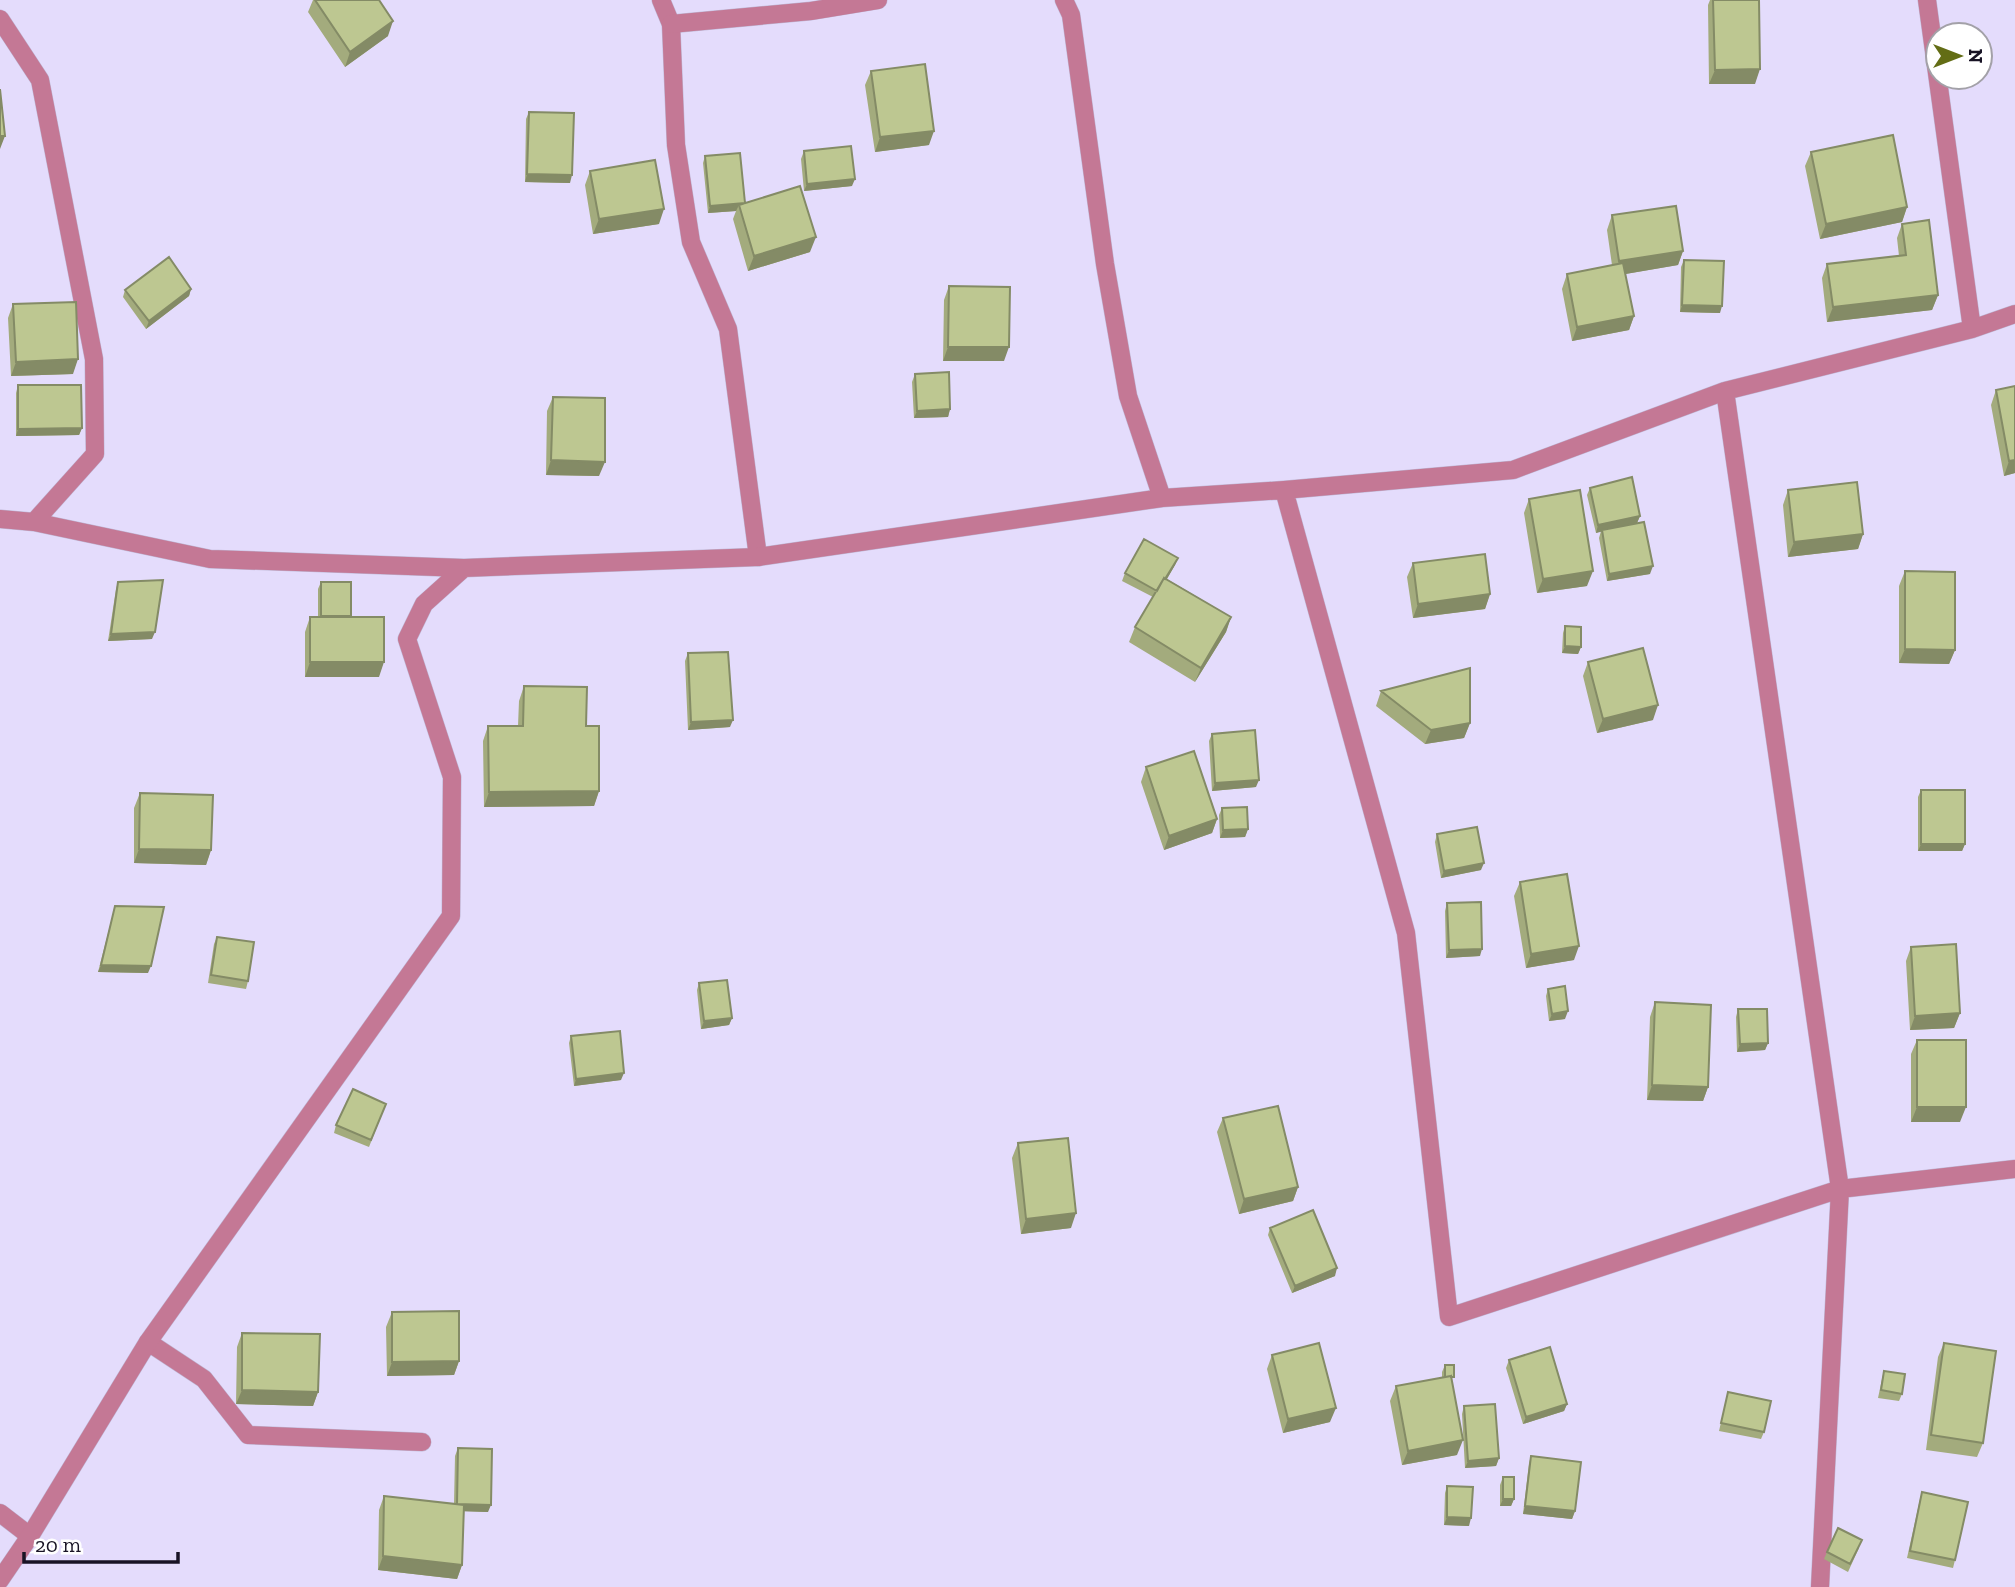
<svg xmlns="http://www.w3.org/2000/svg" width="2015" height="1587" font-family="'Zilla Slab',serif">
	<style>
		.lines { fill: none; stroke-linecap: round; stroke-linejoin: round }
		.lane-casing { stroke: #bfb8d5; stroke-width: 19 }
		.street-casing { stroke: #bfb8d5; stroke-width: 19 }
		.lane { stroke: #c47895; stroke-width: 18 }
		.street { stroke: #c47895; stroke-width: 18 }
		.wall { fill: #a3ab7d }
		.shaded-wall { fill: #848b66 }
		.building { fill: #bdc791; stroke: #848b66; stroke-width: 2 }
	</style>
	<rect width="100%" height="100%" fill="#e4dcfc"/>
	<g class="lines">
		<defs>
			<path id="lane" d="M661,0l10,24 5,121 15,97 37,87 30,228
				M148,1342l56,37 44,56 174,7
				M0,1513l30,23"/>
			<path id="street" d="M1064,0l7,15 34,249 23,132 34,102
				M1927,0l45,329
				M0,19l40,61 54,279 1,95 -61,68
				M671,24l140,-13 67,-11
				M1725,391l115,798 -20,398
				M1284,490l122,443 43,384 391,-128 175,-20
				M0,519l34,3 176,37 254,9
				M0,1580l30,-44 118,-194 303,-426 1,-139 -45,-138 17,-35 40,-36 294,-11 404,-59 122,-8 229,-20 212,-79 247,-62 43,-15"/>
		</defs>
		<!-- lane casing -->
		<use href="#lane" class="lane-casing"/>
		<!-- street casing -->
		<use href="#street" class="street-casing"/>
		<!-- lane -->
		<use href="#lane" class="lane"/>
		<!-- street -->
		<use href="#street" class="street"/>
	</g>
	<!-- wall -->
	<path class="wall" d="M313,0h66l9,36 -43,31 -37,-55z
		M1710,0h49l-4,84h-46l-1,-79z
		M871,71l58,74 -54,7 -10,-67z
		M529,112l41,71 -45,-1 1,-63z
		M804,151l48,35 -48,5 -3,-32z
		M1811,152l96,55 -5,15 -82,17 -15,-73z
		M705,156l40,47 65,49 -62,19 -15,-52 3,-8 -28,2 -5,-50z
		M590,171l69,53 -66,10 -8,-49z
		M1612,215l71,36 -5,14 -53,9 9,42 -5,14 -57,11 -10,-52 5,-15 45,-9 -5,-35z
		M1902,224l36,71 -6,15 -105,12 -5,-44 5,-14 72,-8 -2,-18z
		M1684,260l36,53 -40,-1 1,-45z
		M949,286l55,75h-61l1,-61z
		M191,289l-2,7 -43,33 -23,-32 2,-7z
		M13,304l60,70 -62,2 -3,-58z
		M915,374l35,35 -2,8 -34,1 -2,-36z
		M18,385l64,43 -3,7 -63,1v-43z
		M2015,386v87l-11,3 -13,-71 5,-15z
		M553,397l46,79 -53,-1 1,-64z
		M1590,488l50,28 -3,7 13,51 -43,7 -8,-43 2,-7 -5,2 -9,-38z
		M1788,490l75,44 -5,15 -70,8 -5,-52z
		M1529,499l58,87 -50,7 -13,-80z
		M1178,558l-3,7 -8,14 64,38 -5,15 -31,50 -66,-40 6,-15 18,-30 -31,-16 3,-8z
		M1413,563l77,31 -5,15 -72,9 -6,-41z
		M1905,571l50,79 -6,14 -50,-1v-77z
		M118,582l34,57 -44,2 8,-52z
		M321,582l30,34 -1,1 29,60h-74v-45l5,-15h8v-28z
		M1565,626l16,21 -3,7 -16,-1 1,-20z
		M688,653l42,74 -42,3 -3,-69z
		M1588,662l65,58 -56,13 -14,-57z
		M524,686l62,40 13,65 -5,15 -110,1 -1,-66 5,-15h30l1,-25z
		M1381,691l89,32 -6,15 -39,6 -49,-38z
		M1212,734l44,53 -44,4 -3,-50z
		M1146,767l71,52 -5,14 -48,17 -23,-68z
		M1921,790l44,54 -3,7h-44v-54z
		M140,793l71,57 -5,15 -72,-2v-55z
		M1222,808l26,21 -3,8 -25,1 -1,-23z
		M1437,834l44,36 -40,8 -6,-36z
		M1520,882l54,78 -48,8 -12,-72z
		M1447,903l33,53 -34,2 -1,-47z
		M115,906l33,67 -50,-1z
		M217,937l31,44 -2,8 -38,-6 6,-39z
		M1911,947l49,66 -6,15 -44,2 -4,-69z
		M699,983l33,35 -3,7 -28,4 -4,-39z
		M1548,989l17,30 -16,2 -3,-25z
		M1655,1002l53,85 -5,14 -56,-1 3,-83z
		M1738,1009l30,34 -3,7 -28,2 -1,-35z
		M571,1036l50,44 -47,6 -5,-43z
		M1917,1040l43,82h-49v-68z
		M386,1104l-17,43 -35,-14 2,-8z
		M1223,1118l75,69 -5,14 -54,13 -22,-82z
		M1018,1143l53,85 -50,6 -9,-76z
		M1270,1228l65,48 -43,17 -24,-58z
		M392,1312l67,49 -5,14 -67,1 -1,-49z
		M242,1333l76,59 -5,14 -77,-2 1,-57z
		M1944,1343l39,100 -6,14 -51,-7 12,-93z
		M1272,1355l58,67 -47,11 -16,-64z
		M1509,1360l58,44 -3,7 -41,13 -17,-56z
		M1445,1365l7,18 5,72 -55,10 -12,-64 6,-15 46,-8v-6z
		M1884,1371l18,23 -3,7 -21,-3 4,-19z
		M1728,1392l36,40 -3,7 -42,-8z
		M1464,1406l35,52 -3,8 -31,2 -3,-54z
		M458,1448l30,64 -24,-1 -2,54 -5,14 -79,-9 1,-60 5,-14 70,8 1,-48z
		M1531,1456l44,55 -3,8 -49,-5 6,-51z
		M1503,1477l11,22 -3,7h-11v-21z
		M1447,1486l22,40 -25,-1 1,-32z
		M1922,1492l33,68 -2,8 -46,-10 13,-59z
		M1859,1548l-11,24 -24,-13 3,-7z"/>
	<!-- shaded-wall -->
	<path class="shaded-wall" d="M393,21l-5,15 -43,31 5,-15z
		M1760,69l-5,15h-46l6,-14z
		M934,131l-5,14 -54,7 5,-15z
		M0,136h5l-5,13z
		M527,174l45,1 -2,8 -45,-1z
		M855,179l-3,7 -48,5 3,-7z
		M745,203l-6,2 -3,6 -28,2 2,-7z
		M1907,207l-5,15 -82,17 6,-15z
		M664,209l-5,15 -66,10 6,-15z
		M816,237l-6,15 -62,19 6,-15z
		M1683,251l-5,14 -64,11 5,-15z
		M191,289l-2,7 -43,33 3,-8z
		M1938,295l-6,15 -105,12 6,-15z
		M1682,305l40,1 -2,7 -40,-1z
		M1634,316l-5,14 -57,11 5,-14z
		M948,347h61l-5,14h-61z
		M78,359l-5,15 -62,2 5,-14z
		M950,409l-2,8 -34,1 3,-7z
		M82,428l-3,7 -63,1 2,-7z
		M551,460l54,2 -6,14 -53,-1z
		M2015,460v13l-11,3 5,-15z
		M1640,516l-3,7 -41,10 2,-8z
		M1863,534l-5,15 -70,8 6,-15z
		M1178,558l-3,7 -20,34 3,-8z
		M1653,566l-3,8 -43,7 2,-7z
		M1593,571l-6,15 -50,7 6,-14z
		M1490,594l-5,15 -72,9 5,-14z
		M1231,617l-5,15 -31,50 6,-14z
		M155,632l-3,7 -44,2 3,-7z
		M1565,646l16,1 -3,7 -16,-1z
		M1905,649l50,1 -6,14 -50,-1z
		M310,662h74l-5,15h-74z
		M1658,705l-5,15 -56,13 6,-14z
		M733,720l-3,7 -42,3 3,-8z
		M1470,723l-6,15 -39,6 6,-14z
		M1259,780l-3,7 -44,4 3,-8z
		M599,791l-5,15 -110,1 5,-15z
		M1217,819l-5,14 -48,17 5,-14z
		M1248,829l-3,8 -25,1 3,-8z
		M1921,844h44l-3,7h-44z
		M139,849l72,1 -5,15 -72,-2z
		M1484,863l-3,7 -40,8 3,-7z
		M1579,946l-5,14 -48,8 5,-14z
		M1482,949l-2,7 -34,2 3,-8z
		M101,965l50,1 -3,7 -50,-1z
		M1568,1011l-3,8 -16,2 3,-7z
		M1960,1013l-6,15 -44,2 5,-14z
		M732,1018l-3,7 -28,4 3,-8z
		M1768,1043l-3,7 -28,2 3,-8z
		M624,1073l-3,7 -47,6 2,-7z
		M1652,1085l56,2 -5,14 -56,-1z
		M1917,1107h49l-6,15h-49z
		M1298,1187l-5,14 -54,13 5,-15z
		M1076,1213l-5,15 -50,6 5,-15z
		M1337,1268l-2,8 -43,17 3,-7z
		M459,1361l-5,14 -67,1 5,-14z
		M242,1390l76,2 -5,14 -77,-2z
		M1567,1404l-3,7 -41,13 3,-7z
		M1336,1408l-6,14 -47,11 5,-14z
		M1463,1440l-6,15 -55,10 6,-14z
		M1499,1458l-3,8 -31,2 3,-7z
		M1503,1499h11l-3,7h-11z
		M457,1504l34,1 -3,7 -34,-1z
		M1525,1506l50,5 -3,8 -49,-5z
		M1447,1517l24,1 -2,8 -25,-1z
		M383,1556l79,9 -5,14 -79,-9z"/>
	<!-- building -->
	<path class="building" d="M315,0h64l14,21 -43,31z
		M1713,0h46l1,69 -45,1z
		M925,64l9,67 -54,6 -9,-66z
		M0,89l5,47h-5z
		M529,112l45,1 -2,62 -45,-1z
		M1893,135l14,72 -81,17 -15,-72z
		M851,146l4,33 -48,5 -3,-33z
		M740,153l5,50 -35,3 -5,-50z
		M655,160l9,49 -65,10 -9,-48z
		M800,186l16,51 -62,19 -15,-51z
		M1676,206l7,45 -64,10 -7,-46z
		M1929,220l9,75 -105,12 -6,-43 79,-9 -4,-31z
		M169,257l22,32 -42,32 -24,-31z
		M1684,260l40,1 -2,45 -40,-1z
		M1623,263l11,53 -57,11 -10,-53z
		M949,286l61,1 -1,60h-61z
		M76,302l2,57 -62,3 -3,-58z
		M949,372l1,37 -33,2 -2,-37z
		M18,385h63l1,43 -64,1z
		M2015,386v74l-6,1 -13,-71z
		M553,397l52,1v64l-54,-2z
		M1632,477l8,39 -42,9 -8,-37z
		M1857,482l6,52 -69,8 -6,-52z
		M1580,490l13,81 -50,8 -14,-80z
		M1644,522l9,44 -44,8 -7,-44z
		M1144,539l34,19 -13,21 -1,-1 -7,13 -32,-18z
		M1485,554l5,40 -72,10 -5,-41z
		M1905,571l50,1v78l-50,-1z
		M1164,578l67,39 -30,51 -66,-41z
		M163,580l-8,52 -44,2 7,-52z
		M321,582h30v34h-30z
		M310,617h74v45h-74z
		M1565,626l16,1v20l-16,-1z
		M1643,648l15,57 -55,14 -15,-57z
		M728,652l5,68 -42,2 -3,-69z
		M1470,668v55l-39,7 -50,-39z
		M524,686l63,1 -1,39h13v65l-110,1 -1,-66h35z
		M1255,730l4,50 -44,3 -3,-49z
		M1194,751l23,68 -48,17 -23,-69z
		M1921,790h44v54h-44z
		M140,793l73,2 -2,55 -72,-1z
		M1247,807l1,22 -25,1 -1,-22z
		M1477,827l7,36 -40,8 -7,-37z
		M1567,874l12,72 -48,8 -11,-72z
		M1481,902l1,47 -33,1 -2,-47z
		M115,906l49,1 -13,59 -50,-1z
		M217,937l37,5 -6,39 -37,-6z
		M1956,944l4,69 -45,3 -4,-69z
		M727,980l5,38 -28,3 -5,-38z
		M1565,986l3,25 -16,3 -4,-25z
		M1655,1002l56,3 -3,82 -56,-2z
		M1738,1009h29l1,34 -28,1z
		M620,1031l4,42 -48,6 -5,-43z
		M1917,1040h49v67h-49z
		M353,1089l33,15 -15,36 -35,-15z
		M1278,1106l20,81 -54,12 -21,-81z
		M1068,1138l8,75 -50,6 -8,-76z
		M1313,1210l24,58 -42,18 -25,-58z
		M459,1311v50l-67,1v-50z
		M242,1333l78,1 -2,58 -76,-2z
		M1319,1343l17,65 -48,11 -16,-64z
		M1944,1343l52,8 -13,92 -52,-8z
		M1550,1347l17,57 -41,13 -17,-57z
		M1445,1365h9v12h-3v-1l-6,1z
		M1884,1371l21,3 -3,20 -21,-4z
		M1451,1376l12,64 -55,11 -12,-65z
		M1728,1392l43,9 -7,31 -43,-9z
		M1495,1404l4,54 -31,3 -4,-55z
		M458,1448l34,1 -1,56 -34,-1z
		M1531,1456l50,6 -6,49 -50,-5z
		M1503,1477h11v22h-11z
		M1447,1486l26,1 -2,31 -24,-1z
		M1922,1492l46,10 -13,58 -45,-9z
		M384,1496l80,9 -2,60 -79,-9z
		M1838,1528l24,12 -12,24 -23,-12z"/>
	<!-- north arrow -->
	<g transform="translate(1959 56) rotate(90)"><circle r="33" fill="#ffffff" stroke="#a3a1a8" stroke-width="2"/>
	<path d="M0-5L12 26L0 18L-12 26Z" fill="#636d15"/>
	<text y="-10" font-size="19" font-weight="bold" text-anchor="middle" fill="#181325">N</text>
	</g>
	<!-- scale -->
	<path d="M24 1552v10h154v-10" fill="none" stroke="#181325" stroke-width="3.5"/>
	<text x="35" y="1552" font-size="21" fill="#181325" stroke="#ffffff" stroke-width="5" paint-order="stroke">20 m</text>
</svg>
